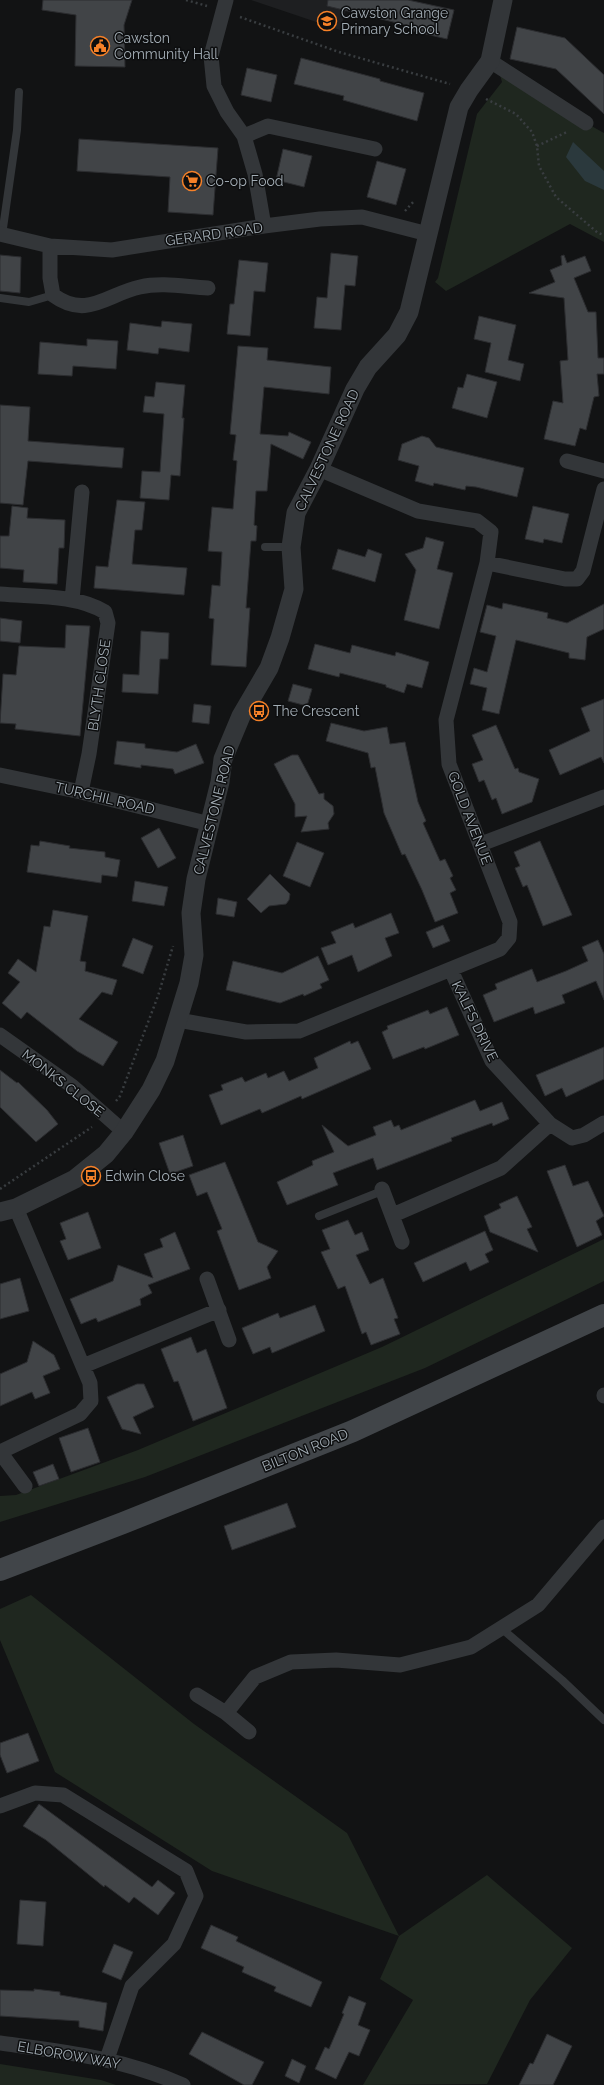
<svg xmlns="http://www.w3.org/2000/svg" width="604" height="2085" font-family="Raleway,sans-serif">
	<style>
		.built { fill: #1e1f21 }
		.green { fill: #1f271f }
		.water { fill: #2b393d }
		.building { fill: #414447; stroke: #2c2d30 }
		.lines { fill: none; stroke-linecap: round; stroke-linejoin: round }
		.path { stroke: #393d40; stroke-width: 2.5; stroke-dasharray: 2 3; stroke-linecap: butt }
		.service { stroke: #333639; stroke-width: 8 }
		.minor { stroke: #333639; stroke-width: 15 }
		.tertiary { stroke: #333639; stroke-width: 19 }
		.secondary { stroke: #414549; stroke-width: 22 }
		.labels { text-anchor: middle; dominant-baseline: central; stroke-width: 3; stroke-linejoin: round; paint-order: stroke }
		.poi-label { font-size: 14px; fill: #a3adb5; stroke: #0d0e0f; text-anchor: start }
		.street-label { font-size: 14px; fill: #a3adb5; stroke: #0d0e0f }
	</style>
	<rect width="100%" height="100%" fill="#121314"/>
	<!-- built -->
	<path class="built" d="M251,0h98l-9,30z"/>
	<!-- green -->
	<path class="green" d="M500,75l104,58v109l-34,-18 -124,67 -11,-9 3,-4 39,-164 25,-32z
		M604,1239v42l-179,87 -280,109 -145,45v-26l16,-1 122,-45 244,-103z
		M31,1595l163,129 153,109 52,103 88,-61 85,73 -42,52 -43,84 -124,1 50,-85 -33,-21 19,-43 -187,-65 -157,-99 -55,-132v-31z
		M0,2064l101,16 15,5h-116z"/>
	<!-- water -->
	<path class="water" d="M573,142l31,29v19l-19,-9 -19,-24z"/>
	<!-- building -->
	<path class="building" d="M43,0h89l-8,25 1,42 -50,-1 1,-51 -34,-5z
		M328,0h80l46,10 -7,29 -34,-8 1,-4 -87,-21z
		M517,27l48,11 39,37v39l-48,-45 -46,-10z
		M301,58l79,21v2l44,12 -7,28 -74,-21 1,-4 -50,-12z
		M247,68l30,7 -6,27 -30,-7z
		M79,139l139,9 -5,67 -45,-3 2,-35 -93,-6z
		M283,149l29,7 -8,31 -28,-7z
		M377,161l29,8 -10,36 -29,-8z
		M331,253l27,3 -3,30 -10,-1 -4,45 -27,-2 3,-31 10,1z
		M0,255l21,2 -1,36 -20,-2z
		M564,255l3,8 18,-7 6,15 -17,7 14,34h8l2,46h6v16h-7l2,22 -5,1 -8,33 -6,-2 -5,18 -31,-7 9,-38 10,2 -3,-42 8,-1 -4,-62 -35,-5 26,-11 -5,-12 12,-5 -1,-9z
		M239,260l29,3 -3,29 -11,-1 -4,45 -23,-2 3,-30h4z
		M479,316l37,9 -8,35 16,4 -4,17 -35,-9 6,-29 -17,-4z
		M162,321l30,3 -3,28 -30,-4 -1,6 -31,-4 3,-27 31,4z
		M87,339l31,2 -2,28 -43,-3 -1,10 -34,-2 2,-32 47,4z
		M238,346l30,2 -1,12 64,7 -2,27 -65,-7 -4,47 28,2 1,-4 22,10 -8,17 -32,-15 -4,47h-11l-2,34 3,1 -1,15h-5l-5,67h4l-4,59 -35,-2 3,-46 -5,-1 3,-33 8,1 2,-34 -14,-1 4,-44 21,2 4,-48 -4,-1 3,-25 -6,-1z
		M467,374l30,8 -10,36 -35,-10 6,-21 5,1z
		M156,382l29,3 -3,33h2l-4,58 -9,-1 -2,25 -29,-2 2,-27 18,1 4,-58 -21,-2 2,-16 9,1z
		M0,405l30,2 -2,34 96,7 -2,20 -94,-7 -5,44 -23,-2z
		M422,436l7,2 7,9 88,21 -7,29 -41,-10 -10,-1 -1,4 -31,-7 -1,3 -18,-5 4,-15 -21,-6 4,-16z
		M117,500l28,2 -3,28h-7l-3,34 55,4 -3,27 -90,-7 2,-22 12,1z
		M12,506l16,2 -1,10 38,2 -1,28h-5l-2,36 -34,-2 1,-12 -24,-2v-32h9z
		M533,506l36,8 -7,29 -18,-4 -1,4 -18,-4z
		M426,537l18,5 -7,27 16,4 -14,56 -35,-9 12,-50 -11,-16 18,-6z
		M338,549l27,8 3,-8 14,5 -7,28 -43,-13z
		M503,603l45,10 -1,5 20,5 37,-19v25l-17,8 -2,23 -16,-2v-5l-53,-13 -17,74 -17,-4 5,-22 -17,-4 4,-16 13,4 9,-36 -16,-4 7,-27 15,4z
		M0,618l22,3 -2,22 -20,-2z
		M66,625l24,1 -10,110 -65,-7 1,-5 -16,-1 3,-49 13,1 3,-29 46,2z
		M141,631l28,2 -1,26h-8l-2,35 -36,-2 1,-18 16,1z
		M315,644l35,9 2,-8 43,11 1,-4 33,10 -7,26 -15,-4 -3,9 -18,-6v-2l-46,-12 -1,4 -31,-8z
		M293,684l19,5 -5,17 -19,-5z
		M604,699v64l-3,-6 -41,18 -11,-25 41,-19 -9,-23z
		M194,704l17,2 -2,18 -17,-2z
		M331,723l33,8 23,-4 3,17 15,-2 13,60 8,19 -3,2 17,38 5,-2 8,17 -3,2 6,12 -6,3 8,20 -23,9 -13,-32 -17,-36 -3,1 -18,-42 -9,-46 -4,1 -3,-15 -42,-12z
		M496,725l19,44 3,-1 1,4 20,7 -7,23 -30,12 -6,-16 -4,2 -8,-20 -5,2 -7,-18 11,-4 -11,-25z
		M117,741l28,3v4l32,4 19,-8 8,19 -29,11 -2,-5 -32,-4v3l-27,-4z
		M292,755h6l21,39 5,-1v6l9,7 1,8 -6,9 1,6 -28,3 6,-16 -12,1v-13l-21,-40z
		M159,828l17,30 -18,10 -17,-30z
		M40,841l30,5 -1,2 36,4v5l15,3 -3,17 -15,-2 -1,8 -74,-11 4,-27 8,1z
		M540,841l32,74 -29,11 -16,-41 -4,2 -8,-19 5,-2 -6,-14z
		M297,842l27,11 -14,34 -27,-11z
		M270,874l20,20 -1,6 -3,4 -17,2 -8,7 -14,-14z
		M135,881l33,6 -4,19 -32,-5z
		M218,898l19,4 -3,15 -18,-3z
		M53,910l35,6 -8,45 6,1 -1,9 32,9 -5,15 -10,-3 -23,27 39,23 -15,24 -26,-15 -50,-39 -6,7 -19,-16 18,-21 -12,-9 10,-14 18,13 8,-46 6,1z
		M391,913l8,20 -14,5 7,18 -34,16 -6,-17 -24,10 -7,-17 15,-5 -5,-11 22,-9 2,5z
		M443,925l7,16 -17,7 -7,-16z
		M133,938l20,8 -10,28 -21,-8z
		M598,940l6,14v46l-8,-19 -34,14 3,8 -30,11 -2,-7 -39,15 -11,-27 14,-6 -2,-5 37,-15 5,13 29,-11 22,-10 -6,-14z
		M318,956l11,24 -9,4 2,4 -18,8 -1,-2 -23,9 -54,-13 7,-29 49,12z
		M447,1007l12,28 -34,14 -1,-2 -31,12 -11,-27 6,-3 -1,-3 41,-16 2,4z
		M350,1041l1,3 7,-3 13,28 -69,30 -1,-3 -39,17 -2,-4 -39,16 -12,-30 14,-5 -2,-5 21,-8 3,5 21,-9 2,5 16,-7 5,10 29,-13 -4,-10z
		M604,1047v32l-38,18 -4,-9 -17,8 -9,-21z
		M0,1070l17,13 1,-1 29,28 11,14 -22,18 -36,-35z
		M475,1100l5,11 22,-9 7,17 -16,7 -1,-3 -41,15 1,3 -75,29 -4,-12 -40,15 5,12 -51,20 -10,-23 36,-17 -1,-4 22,-9 -12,-27 26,21 28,-11 -3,-8 18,-7 3,7 5,-2 2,5z
		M183,1135l10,31 -23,8 -11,-31z
		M225,1162l33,80 20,9 -11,16 4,11 -32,12 -22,-59 5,-2 -15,-37 -10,4 -8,-21z
		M565,1165l8,21 15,-5 16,35 -8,5 6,14 -25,12 -30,-76z
		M517,1196l15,31 -5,2 11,23 -48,-20 -6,-16 17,-8 -2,-4z
		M88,1212l13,36 -33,12 -8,-19 6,-2 -6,-16z
		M348,1220l7,15 7,-3 7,18 -13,5 14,29 13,-6 15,40 -4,1 6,15 -29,11 -5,-13 -4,2 -17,-48 -7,3 -17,-37 9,-3 -8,-19z
		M485,1231l8,19 -8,4 4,8 -19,9 -4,-9 -43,20 -9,-19z
		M175,1232l15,37 -42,16 4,8 -12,6 1,6 -43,17 -2,-4 -15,6 -11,-25 43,-18 5,-16 35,13 -9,-24 19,-7 -3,-8z
		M20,1278l9,33 -29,8v-35z
		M315,1305l10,26 -53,22 -2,-6 -17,7 -11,-26 36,-15 2,5z
		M191,1337l6,16 9,-4 21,59 -34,13 -15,-40 -4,1 -13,-33z
		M33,1341l21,14 6,14 -17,7 7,17 -15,6 -3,-7 -32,14v-32l27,-12z
		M137,1384h7l10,23 -21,10 8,17 -19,-5 -15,-32z
		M88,1428l12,34 -29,10 -12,-34z
		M53,1464l6,15 -20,7 -6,-14z
		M287,1503l9,24 -64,23 -8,-24z
		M28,1733l11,28 -32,12 -7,-18v-12z
		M39,1804l113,83 6,-7 17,13 -17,22 -24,-18 -5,6 -24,-18 -1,2 -58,-47 -23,-14z
		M20,1900l26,2 -3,44 -26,-2z
		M211,1925l27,12 -2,4 86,41 -11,25 -37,-16 2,-4 -34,-15 2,-5 -43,-19z
		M114,1944l19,8 -12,28 -19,-8z
		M34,1989l26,3v3l47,8 -4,28 -24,-4v-6l-79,-5v-26l34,1z
		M349,1996l17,7 -8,22 12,5 -11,26 -10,-4 -13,27 -21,-10 10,-22 4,2 15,-35 -2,-1z
		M202,2032l62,30 -12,23h-8l-55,-31z
		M547,2034l25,12 -19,39h-34l11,-22 3,1z
		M292,2059l14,7 -7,17 -14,-7z"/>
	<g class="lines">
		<!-- path -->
		<path class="path" d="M186,0l21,6
			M240,17l99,35 111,32
			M486,99l30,15 16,18 5,14 2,20 17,31 42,36 6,2
			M537,146l30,-14
			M405,211l9,-10
			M116,1101l4,-5 38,-100 15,-50
			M0,1189l92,-62"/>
		<!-- service -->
		<path class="service" d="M2,235l15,-105 2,-38
			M0,298l29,4 24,-7
			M265,547h26
			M319,1216l63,-25
			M501,1628l61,52 42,40"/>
		<!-- minor -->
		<path class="minor" d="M226,0l-15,56 3,30 13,26 17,24 11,38 9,52
			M490,61l96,62
			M244,136l24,-10 107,23
			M0,234l50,12 62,4 152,-24 56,-7 42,-2 66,17
			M50,246v32l3,17c34,25 54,-1 87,-8 22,-5 46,0 68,1
			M567,461l37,10
			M487,563l78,16h12l6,-8 21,-82
			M0,594c34,3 75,0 105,18l3,11 -19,131 -8,38
			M72,600l10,-108
			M0,775l81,17 129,32
			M481,844l123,-47
			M451,970l41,91 58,63 22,14 12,-3 20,-12
			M178,1020l68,12 53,-1 201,-82 9,-11 1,-16 -61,-158 -3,-44 41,-157 4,-31 -14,-11 -59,-10 -99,-42
			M0,1035l72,51 52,46
			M382,1189l20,53
			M16,1208l74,175 1,18 -11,13 -80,38 25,34
			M393,1215l108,-47 49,-44
			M207,1279l22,61
			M83,1366l136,-56
			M604,1395v1
			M197,1695l29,18 23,19
			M226,1713l29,-36 36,-15 45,-2 64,5 71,-18 67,-42 66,-78
			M0,1806l35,-13 28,2 123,76 10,25 -22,48 -42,42 -25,73
			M0,2043c65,9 122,15 183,42"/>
		<!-- tertiary -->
		<path class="tertiary" d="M0,1212l16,-4 59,-29 31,-25 18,-22 27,-42 14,-29 24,-78 5,-28 -3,-42 5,-34 24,-97 3,-23 18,-43 28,-48 11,-30 14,-49 -3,-42 5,-34 23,-44 36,-80 13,-22 29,-32 12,-23 50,-205 10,-17 21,-29 13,-61"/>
		<!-- secondary -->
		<path class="secondary" d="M0,1570l123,-47 230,-92 251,-116"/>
	</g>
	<!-- icons -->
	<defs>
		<symbol id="school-ring" viewBox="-11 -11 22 22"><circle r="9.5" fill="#0d0e0f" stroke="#f68128" stroke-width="1.5"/><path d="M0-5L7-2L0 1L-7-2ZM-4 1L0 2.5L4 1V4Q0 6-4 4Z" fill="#f68128"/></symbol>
		<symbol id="civic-ring" viewBox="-11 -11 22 22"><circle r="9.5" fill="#0d0e0f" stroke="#f68128" stroke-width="1.5"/><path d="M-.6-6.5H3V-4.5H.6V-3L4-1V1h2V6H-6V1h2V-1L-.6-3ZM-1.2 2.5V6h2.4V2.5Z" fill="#f68128"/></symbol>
		<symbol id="supermarket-ring" viewBox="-11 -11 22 22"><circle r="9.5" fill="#0d0e0f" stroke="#f68128" stroke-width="1.5"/><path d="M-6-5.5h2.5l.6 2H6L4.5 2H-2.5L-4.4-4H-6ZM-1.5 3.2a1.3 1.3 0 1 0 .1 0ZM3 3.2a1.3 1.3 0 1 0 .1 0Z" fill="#f68128"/></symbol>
		<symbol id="bus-ring" viewBox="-11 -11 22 22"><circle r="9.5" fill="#0d0e0f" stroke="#f68128" stroke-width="1.5"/><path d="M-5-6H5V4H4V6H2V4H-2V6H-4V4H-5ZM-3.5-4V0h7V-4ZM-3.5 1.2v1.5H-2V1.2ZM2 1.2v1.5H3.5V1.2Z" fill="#f68128"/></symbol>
	</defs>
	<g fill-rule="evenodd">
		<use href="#school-ring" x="316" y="10" width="22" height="22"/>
		<use href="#civic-ring" x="89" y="35" width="22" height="22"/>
		<use href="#supermarket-ring" x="181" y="170" width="22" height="22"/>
		<use href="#bus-ring" x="248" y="700" width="22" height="22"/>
		<use href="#bus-ring" x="80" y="1165" width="22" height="22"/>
	</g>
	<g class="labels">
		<!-- poi labels -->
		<g class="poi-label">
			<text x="341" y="13">Cawston Grange<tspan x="341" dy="16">Primary School</tspan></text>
			<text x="114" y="38">Cawston<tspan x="114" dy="16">Community Hall</tspan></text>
			<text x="206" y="181">Co-op Food</text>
			<text x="273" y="711">The Crescent</text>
			<text x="105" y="1176">Edwin Close</text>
		</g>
		<!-- street labels -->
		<g class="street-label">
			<text transform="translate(214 234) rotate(-8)">GERARD ROAD</text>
			<text transform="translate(327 450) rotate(-65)">CALVESTONE ROAD</text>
			<text transform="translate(99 685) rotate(-82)">BLYTH CLOSE</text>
			<text transform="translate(105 798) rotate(13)">TURCHIL ROAD</text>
			<text transform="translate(214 810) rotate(-76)">CALVESTONE ROAD</text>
			<text transform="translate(470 818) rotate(69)">GOLD AVENUE</text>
			<text transform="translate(475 1021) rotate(64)">KALFS DRIVE</text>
			<text transform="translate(63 1083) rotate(38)">MONKS CLOSE</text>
			<text transform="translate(305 1450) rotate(-22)">BILTON ROAD</text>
			<text transform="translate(69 2055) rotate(10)">ELBOROW WAY</text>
		</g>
	</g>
</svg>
